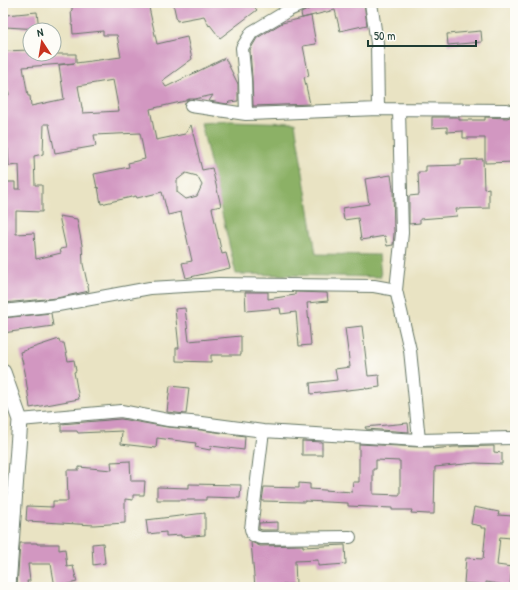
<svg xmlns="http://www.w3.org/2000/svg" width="518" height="590" font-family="'Patrick Hand',sans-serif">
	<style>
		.forest { fill: #8cb166; stroke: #56774d }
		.building { fill: #d297c1; fill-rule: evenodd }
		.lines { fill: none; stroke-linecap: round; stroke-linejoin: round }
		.minor-casing { stroke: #676; stroke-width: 14 }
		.tertiary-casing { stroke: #676; stroke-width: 17 }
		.minor { stroke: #fff; stroke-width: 12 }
		.tertiary { stroke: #fff; stroke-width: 15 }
	</style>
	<rect width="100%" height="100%" fill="#fdfcf7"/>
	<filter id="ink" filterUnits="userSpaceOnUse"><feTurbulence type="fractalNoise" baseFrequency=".025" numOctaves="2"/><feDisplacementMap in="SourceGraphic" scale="8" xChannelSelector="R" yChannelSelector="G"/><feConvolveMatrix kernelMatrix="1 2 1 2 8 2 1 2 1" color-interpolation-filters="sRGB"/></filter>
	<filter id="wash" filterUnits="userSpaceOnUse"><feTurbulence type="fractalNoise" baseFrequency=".012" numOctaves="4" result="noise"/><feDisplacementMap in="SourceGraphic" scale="16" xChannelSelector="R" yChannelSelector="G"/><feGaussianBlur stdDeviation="0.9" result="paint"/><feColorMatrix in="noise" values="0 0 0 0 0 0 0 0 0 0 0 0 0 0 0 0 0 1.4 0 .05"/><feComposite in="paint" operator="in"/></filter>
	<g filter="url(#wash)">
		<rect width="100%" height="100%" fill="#e9e3c3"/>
		<!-- forest -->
		<path class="forest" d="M230,121l65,2 21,131 63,1 2,22 -145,-3 -35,-151z"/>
		<g id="blocks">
			<!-- building -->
			<path class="building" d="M72,3h76l9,41 30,-7 5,22 -30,22 4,6 59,-29 13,26v17l-9,1 -2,2 -18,-3 4,-6 -18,4h-6l-4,2 -35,8 6,31 29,-6 6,-9 11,45 10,-2 9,38 -9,2 10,46 4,-1 4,15 -44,10 -4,-15 10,-2 -11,-49 -13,3 -6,-23 -25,6 -1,-2 -35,8 -3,-17 -1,1 -3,-14 35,-7 -1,-4 17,-4 -5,-26 -46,2 2,11 -41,7 -6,-29h-5l-1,30 -9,2 1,29h7v27l-26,-1v23l18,-1 2,26 25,-6 -1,-4 6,-1 -7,-32 18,3 5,26 1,19 6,27 -32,7 -54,5v-34l2,-26v-37h-2v-16h1v-8h11v7h5l-1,-24 -10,1 -1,-17h-5v-54h6l-6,-44 27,-1v4h46v9l45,-6 -4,-22h-14v-4l-30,3 -2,-23 1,-1zM75,63l-16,2 5,34 -33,7 -1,-10h-2l-5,-29zM113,80l6,31 -36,2 -5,-27zM186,173l11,3 5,9 -5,11 -11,3 -9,-7v-12z
				M173,3h78l6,7 -37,28 -10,-13 -1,1 -5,-10 -27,5z
				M316,3h48l3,22 -27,6 -5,-21 -33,8 -1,-5 10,-5 1,-4z
				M37,12l2,17 -34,-2 1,-12z
				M311,16l5,28 -13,2 6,30 -5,1 6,27 -57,2 -1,-28 -2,-28 7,-12 25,-15z
				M481,31l1,11 -34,3 -1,-11z
				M513,114h2v48l-30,1v-25h-22v-7l-16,1v-5l-15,1v-11h27v3h26v-3l22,1 3,-1z
				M483,159l1,30 5,-1v20l-33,1 1,7 -37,3v4l-11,1v-28l10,-1 -1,-23h8v-6l35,-1v-5z
				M391,175l2,14 1,44 -1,12 -6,1 -2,-10 -24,4 -3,-22 -14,2 -2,-12 27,-4 -4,-25z
				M245,292h23v7l27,-4v-3l32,1 1,8 -21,2 4,42 -12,1 -3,-34 -15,2 -1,-6 -34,3z
				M185,308l4,33 52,-5v19h-30v7l-35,-1v-13h3l-4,-39z
				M51,313l2,13 -50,7v-15z
				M362,326l6,50 11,-1 1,12 -14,2v-1l-55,6 -1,-11 27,-3 -2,-11 15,-2 -5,-39z
				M59,339l1,4h4l4,18 6,-1 2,11 -2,1 5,27 -49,9 -5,-36 -5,-20z
				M170,386l19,2 -3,26 -19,-2z
				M121,419l46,8 34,3 44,6 -1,14 -33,-4 -1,4 -15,-3 1,-4 -39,-5 -1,10 -35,-4 1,-13 -44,2 -1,-2h-16v-7z
				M408,423l1,9 -43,-3 -1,-2z
				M302,441l20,1v13h-20z
				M359,444l60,3h14l-1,2 21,-2 41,-1v6l8,1v11l-27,-1 -40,4 -1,47h-6l-17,-1 1,-3h-20v-2l-44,-2v-3l-43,-2v1l-43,-1 2,-14 35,1v-5l11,1v5l42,3 1,-10h6zM376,460l24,1v34l-27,-1v-25h3z
				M130,461l1,20h14l-1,14h-11v5l-8,-1v24l-31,2 -67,-4v-1h-1l1,-14 26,1v-6h15l-1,-31h12v-3l33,3 -1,-8z
				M189,484l52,1 -1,13 -34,-1v3h-49v-13l32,1z
				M474,507l25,5 -1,3 15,1 -2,22 -11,-1 -3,28 15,2 -2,19 -24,-4v3l-22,-2 2,-25 17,1 3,-31h-5v-2l-10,-2z
				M205,513v22l-24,2v-2l-15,1v-4l-18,2 -2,-14z
				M278,522v8h-16l-3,-1v-6z
				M251,542l9,4 43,-1v2l42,-2 1,19 -28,2v-6l-23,1 1,23 -26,1v2h-15z
				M20,543h17v1h22v6l6,-1 2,18 6,-1 4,16 -22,5 -4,-23h-23l2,17h-3l1,6h-11z
				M103,543l2,20 -12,2 -1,-21z"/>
		</g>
	</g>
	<g filter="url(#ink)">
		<use href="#blocks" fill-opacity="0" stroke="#676" stroke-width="1"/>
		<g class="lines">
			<defs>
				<path id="minor" d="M371,3l6,40 1,66
					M191,106l55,8 132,-5 129,1
					M246,114l-1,-35 -3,-31 10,-16 37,-22 16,-7
					M396,290l6,-57 -3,-123
					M3,311l55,-6 92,-17 68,-4 156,2 22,4 14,60 9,90
					M20,420l101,-9 47,9 34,3 61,8 156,9 93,-2
					M263,431l-12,98 2,6 7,3 90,-1"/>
				<path id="tertiary" d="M3,372l17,48 -12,167"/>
			</defs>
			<!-- minor casing -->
			<use href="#minor" class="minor-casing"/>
			<!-- tertiary casing -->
			<use href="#tertiary" class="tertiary-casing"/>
			<!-- minor -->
			<use href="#minor" class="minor"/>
			<!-- tertiary -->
			<use href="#tertiary" class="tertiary"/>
		</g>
	</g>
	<!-- margin -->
	<rect width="518" height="590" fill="none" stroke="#fdfcf7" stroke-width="16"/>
	<!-- north arrow -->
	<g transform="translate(42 42) rotate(348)"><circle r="19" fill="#fdfcf7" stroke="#a4b0a9"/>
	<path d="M0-3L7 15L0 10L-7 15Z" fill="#c8321e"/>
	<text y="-6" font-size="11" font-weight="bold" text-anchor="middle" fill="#1f3d34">N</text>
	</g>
	<!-- scale -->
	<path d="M368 40v6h108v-6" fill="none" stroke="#1f3d34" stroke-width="2"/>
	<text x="374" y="40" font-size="12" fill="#1f3d34" stroke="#fdfcf7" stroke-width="3" paint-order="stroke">50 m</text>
</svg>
